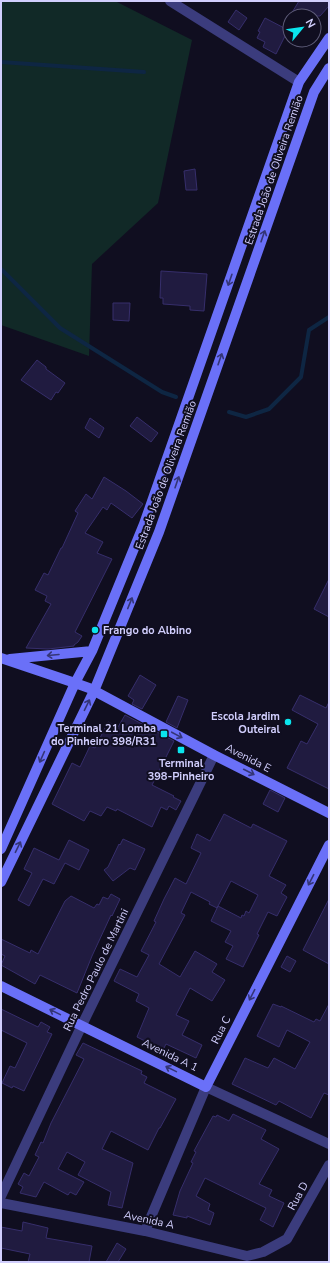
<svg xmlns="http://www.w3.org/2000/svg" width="330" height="1263" font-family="'Nunito Sans',sans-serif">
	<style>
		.green { fill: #112927 }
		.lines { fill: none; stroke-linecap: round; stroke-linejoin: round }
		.stream { stroke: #0e2643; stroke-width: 4 }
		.building { fill: #201b40; stroke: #362e6b }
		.street { stroke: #3b3c7d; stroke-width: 10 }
		.secondary { stroke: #6a70f8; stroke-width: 10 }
		.oneway { stroke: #343576 }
		.poi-dot { fill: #0ae5ed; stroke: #100e20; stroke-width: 1.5 }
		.labels { text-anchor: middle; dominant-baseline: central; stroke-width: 4; stroke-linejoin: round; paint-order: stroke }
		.street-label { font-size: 11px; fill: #d1cefd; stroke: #100e20 }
		.poi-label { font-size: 11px; font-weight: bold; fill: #d1cefd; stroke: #100e20; text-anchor: end }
	</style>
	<rect width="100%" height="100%" fill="#100e20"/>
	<!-- green -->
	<path class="green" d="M1,1h114l77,39 -34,163 -66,61 -3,92 -88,-31z"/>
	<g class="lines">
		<!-- stream -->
		<path class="stream" d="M1,62l143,10
			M1,269l59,59 102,64 14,5
			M229,412l17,5 23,-8 32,-32 8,-47 20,-13"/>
	</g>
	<!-- building -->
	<path class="building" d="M299,1h30v5l-9,10h-26l2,-3 -3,-2z
		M236,10l11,8 -8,12 -11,-8z
		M265,18l23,12 -12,24 -13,-7 2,-5 -8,-4 3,-6 -2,-1z
		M195,169l2,21h-11l-2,-19z
		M161,271l46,3 -3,37 -14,-1v-4l-27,-2v-6h-3z
		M113,303h17l-1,18 -16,-1z
		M37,360l9,7v2l19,14 -7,10 -2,-1 -5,8 -30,-20z
		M137,417l21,16 -7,9 -21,-16z
		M90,418l14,10 -5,10 -14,-10z
		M104,477l22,14 17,13 -11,14 -21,-15 -4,7 -4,-3 -18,26 18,9 -6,11 15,6 -37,73 7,4 -4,6 -4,3v1l-26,3 -22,-1 25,-44 -6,-3 2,-5 -12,-6 9,-17 4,2 13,-27h1l16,-35 -3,-2 11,-17 6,5z
		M329,579v38l-15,-8z
		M140,675l16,10 -14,24 -10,-5 2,-4 -6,-4z
		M300,695l26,13 3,-6v87l-42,-21 14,-27 6,3 11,-20 -26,-14z
		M178,696l10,4 -11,28 -11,-6z
		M125,715l49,26 -22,44 22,11 -1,1 8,4 -5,9 -7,-4 -2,4 -6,-3 -9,20 -35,-18 -1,2 -9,-4 -6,9 -11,-5 -6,10 -32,-17 20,-41 8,4 10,-21 5,2 13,-26 10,5z
		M270,790l15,8 -7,14 -15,-8z
		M224,814l27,14 2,-4 34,17 -18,35 17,9 -5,8 6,4 -10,19 -9,-4 -11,22 2,1 -16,32 -17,-8 7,-13 -8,-4 6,-11 -20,-10 7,-15 23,12 1,-3 2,1 2,-5 3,2 9,-18 -27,-14 -14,27 -8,-4 1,-2 -19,-10 -10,21 4,2 -26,49 21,13 15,-26 22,13 -5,8 13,8 -13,21 -22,-13 -14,27 13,6 -7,14 20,10 -6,13 -30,-14 -3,6 -26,-13 12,-29 -13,-7 3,-7 -25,-13 6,-12 17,8 12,-22 -8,-4 15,-29 -2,-1 10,-22 11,-21 11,6 15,-31 -10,-5 6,-14 13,7z
		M123,839l22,10 -10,21 -5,-2 -17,13 -9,-11 4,-3 11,-23 1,1z
		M69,840l20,10 -10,20 -14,-7 -11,21 -11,-5 -14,27 -11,-6 14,-27 -8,-4 10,-21 25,12z
		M111,894l9,5 -8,17 -1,-1 -19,41 -15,37 -37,-18 -5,9 -34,-19 4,-9 -4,-2v-15l29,14 1,-3 7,4 27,-53 6,-5 23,12 3,-4 2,1 4,-8 5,2z
		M329,899v65l-26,-14z
		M287,956l9,5 -6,11 -9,-5z
		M273,1004l8,3v-1l33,16 2,-3 4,2 9,-17v91l-5,-2 -13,25 -32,-17 -3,4 -44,-21 13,-26 23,10 6,-10 21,11 15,-27 -23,-12 -8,17 -22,-11z
		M1,1009l37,18 3,-5 9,5 -3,5 5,2 -28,57 -11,-5 -1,2 -10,-5 8,-17 5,2 12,-25 -26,-13z
		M83,1043l59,28 -1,3 6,3 -3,6 32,16 -16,29h-1l-11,22 -37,-19 -9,18 31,14 -11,45 -14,-3 3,-13 -33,-17 7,-13 -18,-10 -9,17 26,13 -8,13 -6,-3 -2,3 -24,-13 -8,15 -16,-4 3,-6 -5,-3 6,-11 5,3 10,-19 -4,-2 6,-13 2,1 8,-20 33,-64 -8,-4z
		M233,1114l33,16 -5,9 18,10 -20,35 13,6 -3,6 15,7 -11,24 -13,-7 6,-12 -61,-30 -9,18 14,8 -2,6 6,3 -4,12 -23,-9v2l-14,-3 7,-24 13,-28 -2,-1 5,-10 -2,-1 19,-35 3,1 1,-2 12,6z
		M23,1222l25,6 -2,10 46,8 -3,16h-61l2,-8 -29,-6v-21l21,4z
		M117,1243l9,6 -8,13h-12z"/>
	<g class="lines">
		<!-- street -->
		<path class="street" d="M170,1l129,81
			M1,1196l81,-171 132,-270
			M1,1203l144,28 102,25 16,-4 24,-13 42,-74
			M145,1231l61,-144 123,57"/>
		<!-- secondary -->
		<path class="secondary" d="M1,658l74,25 14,5 125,67 115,58
			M10,659l82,-8
			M1,849l74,-166 17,-32 52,-127 155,-442 30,-44
			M1,882l93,-191 65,-159 155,-440 15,-24
			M1,986l205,101 123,-242"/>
	</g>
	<!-- one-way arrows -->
	<defs><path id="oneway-shaft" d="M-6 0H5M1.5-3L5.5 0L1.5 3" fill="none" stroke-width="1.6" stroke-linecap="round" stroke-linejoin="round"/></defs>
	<g class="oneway">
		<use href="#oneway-shaft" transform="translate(263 236) rotate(-71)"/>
		<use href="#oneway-shaft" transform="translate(230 280) rotate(109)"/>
		<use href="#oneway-shaft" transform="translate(220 359) rotate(-71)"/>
		<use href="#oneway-shaft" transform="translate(177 482) rotate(-71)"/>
		<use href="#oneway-shaft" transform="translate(130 603) rotate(-68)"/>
		<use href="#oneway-shaft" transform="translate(53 655) rotate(175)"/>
		<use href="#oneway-shaft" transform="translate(87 705) rotate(-64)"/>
		<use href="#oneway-shaft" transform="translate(177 735) rotate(28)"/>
		<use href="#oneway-shaft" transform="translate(42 757) rotate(114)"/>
		<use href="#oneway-shaft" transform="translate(249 772) rotate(27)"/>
		<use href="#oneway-shaft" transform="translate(18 847) rotate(-64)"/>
		<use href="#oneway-shaft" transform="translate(311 880) rotate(117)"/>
		<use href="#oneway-shaft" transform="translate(252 995) rotate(117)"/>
		<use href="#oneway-shaft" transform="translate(55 1012) rotate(-154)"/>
		<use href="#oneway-shaft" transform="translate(171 1069) rotate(-154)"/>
	</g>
	<!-- markers -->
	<g class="poi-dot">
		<circle cx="95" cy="630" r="4"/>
		<circle cx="288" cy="722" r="4"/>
		<rect x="160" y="730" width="8" height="8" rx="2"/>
		<rect x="177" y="746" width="8" height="8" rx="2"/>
	</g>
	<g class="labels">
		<!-- street labels -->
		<g class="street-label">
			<text transform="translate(274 170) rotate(-71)">Estrada João de Oliveira Remião</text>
			<text transform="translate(166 475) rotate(-70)">Estrada João de Oliveira Remião</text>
			<text transform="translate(248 758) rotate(27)">Avenida E</text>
			<text transform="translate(96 970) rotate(-64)">Rua Pedro Paulo de Martini</text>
			<text transform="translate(221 1030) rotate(-63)">Rua C</text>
			<text transform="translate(170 1055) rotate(26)">Avenida A 1</text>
			<text transform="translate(298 1196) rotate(-61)">Rua D</text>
			<text transform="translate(149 1220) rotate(12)">Avenida A</text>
		</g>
		<!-- poi labels -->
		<g class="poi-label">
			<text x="103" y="630" text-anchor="start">Frango do Albino</text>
			<text x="280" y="716">Escola Jardim<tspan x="280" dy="13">Outeiral</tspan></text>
			<text x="156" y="728">Terminal 21 Lomba<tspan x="156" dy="13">do Pinheiro 398/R31</tspan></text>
			<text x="181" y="763" text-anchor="middle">Terminal<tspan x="181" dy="13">398-Pinheiro</tspan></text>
		</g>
	</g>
	<!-- border -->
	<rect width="330" height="1263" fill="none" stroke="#d1cefd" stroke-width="4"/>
	<!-- north arrow -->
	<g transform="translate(302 28) rotate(61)"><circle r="19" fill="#100e20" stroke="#5d5b78"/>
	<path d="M0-3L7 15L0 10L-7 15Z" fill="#0ae5ed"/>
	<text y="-6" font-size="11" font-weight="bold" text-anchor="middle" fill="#d1cefd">N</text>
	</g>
</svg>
